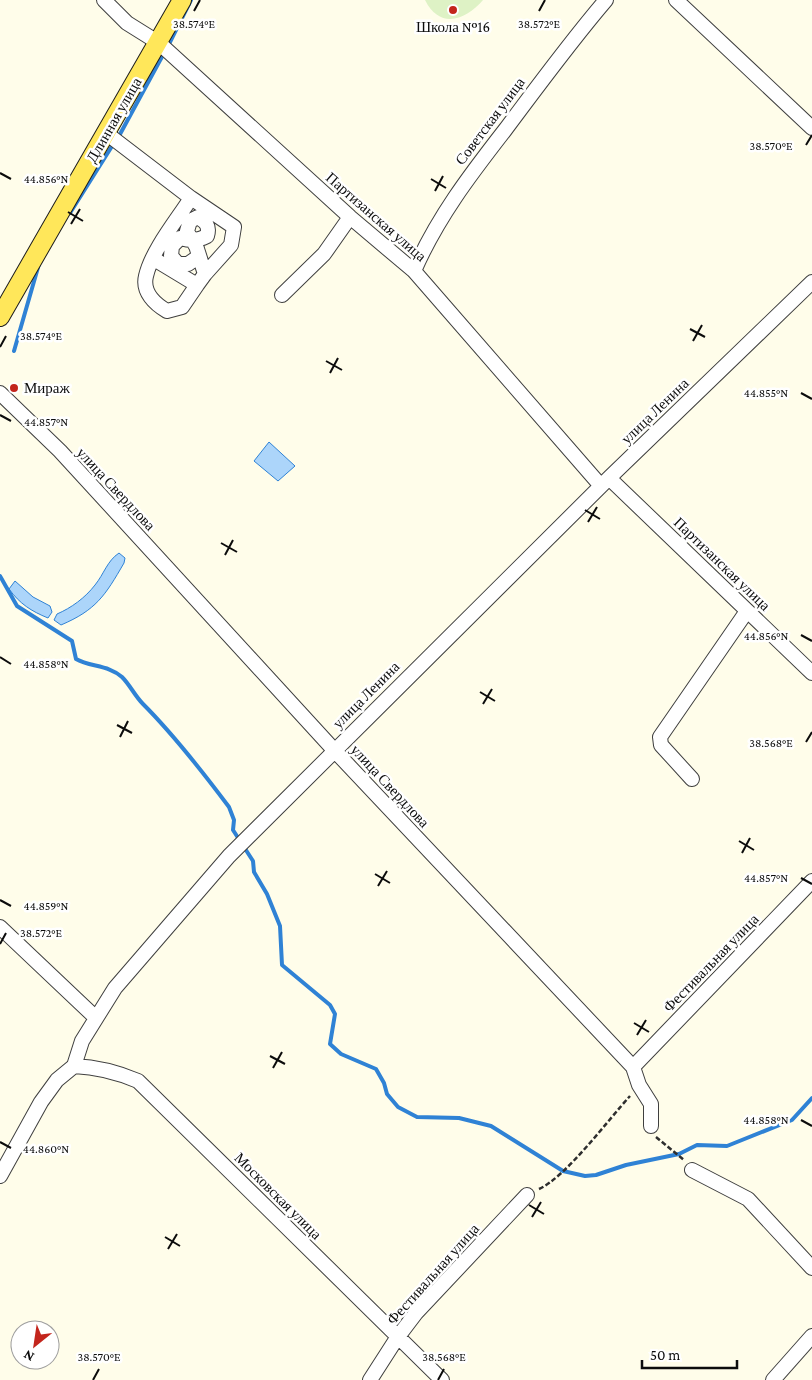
<svg xmlns="http://www.w3.org/2000/svg" width="812" height="1380" font-family="'Crimson Pro',serif">
	<style>
		.pitch { fill: #def2c5 }
		.water { fill: #acd5fa; stroke: #2f82d5 }
		.lines { fill: none; stroke-linecap: round; stroke-linejoin: round }
		.stream { stroke: #2f82d5; stroke-width: 4 }
		.minor-casing { stroke: #3f3f3f; stroke-width: 16 }
		.major-casing { stroke: #1d1d1d; stroke-width: 20 }
		.path { stroke: #2e2e2e; stroke-width: 2.5; stroke-dasharray: 5 2.5; stroke-linecap: butt }
		.minor { stroke: #fff; stroke-width: 14 }
		.major { stroke: #ffe75a; stroke-width: 18 }
		.ticks { fill: none; stroke: #0c0c0c; stroke-width: 2 }
		.poi-dot { fill: #c3251c; stroke: #fff; stroke-width: 2 }
		.labels { text-anchor: middle; dominant-baseline: central; stroke-width: 5; stroke-linejoin: round; paint-order: stroke }
		.poi-label { font-size: 15px; fill: #0c0c0c; stroke: #fff }
		.street-label { font-size: 15px; fill: #0c0c0c; stroke: #fff }
		.ticks-label { font-size: 12px; text-anchor: middle; fill: #0c0c0c; stroke: #fff; stroke-width: 5; stroke-linejoin: round; paint-order: stroke }
	</style>
	<rect width="100%" height="100%" fill="#fffdea"/>
	<!-- pitch -->
	<path class="pitch" d="M425,0h58c-17,20 -43,30 -58,0z"/>
	<!-- water -->
	<path class="water" d="M269,442l26,24 -17,15 -24,-20z
		M119,553l6,5 -1,5c-19,33 -28,47 -63,62l-7,-5 3,-6c14,-6 28,-16 38,-29 9,-11 12,-24 24,-32z
		M15,581l18,16 17,9 2,6 -4,6c-17,-7 -28,-14 -39,-29z"/>
	<g class="lines">
		<!-- stream -->
		<path class="stream" d="M169,44l22,-44
			M119,136l45,-83
			M70,213l44,-70
			M14,351l25,-87
			M0,576l17,30 55,35 4,18c14,8 33,6 46,18 8,8 13,19 21,27 31,31 59,67 86,103l5,13 -1,10 20,31 1,11 13,22 13,32 2,39 48,40 5,9 -5,30 11,10 35,15 8,14 3,11 11,13 19,10 42,1 32,8 72,45 22,5 11,-1 30,-10 53,-11 18,-9 30,1 65,-26 20,-22"/>
		<defs>
			<path id="minor" d="M104,0l23,23 32,20 191,174 64,54 187,215
				M676,0l136,128
				M106,133l85,65
				M154,259l43,26 8,-11c-3,-9 -5,-16 -8,-25 -1,-5 -8,-12 -10,-18l3,-10 8,-4c8,5 12,9 9,19 -10,5 -16,5 -27,2l-8,8 -1,10 7,8h10l10,-7
				M414,271c23,-53 56,-96 91,-141 33,-44 65,-88 101,-130
				M197,285l-15,22 -15,4c-12,-7 -25,-19 -21,-35 6,-26 31,-56 45,-78l43,29 -3,18 -26,29
				M282,295l42,-41 26,-37
				M0,393l60,58 274,299 299,317 6,18 12,19v22
				M609,478l203,195
				M692,779l-31,-34 -1,-8 87,-126
				M0,927l95,90
				M74,1066c23,1 43,6 64,15l304,299
				M633,1067l179,-186
				M692,1170l56,29 64,69
				M0,1176l41,-74 16,-22 17,-14 8,-25 33,-53 114,-132 380,-378 203,-196
				M370,1380l27,-42 19,-25 111,-118
				M773,1380l39,-44"/>
			<path id="major" d="M0,317l182,-317"/>
		</defs>
		<!-- minor casing -->
		<use href="#minor" class="minor-casing"/>
		<!-- major casing -->
		<use href="#major" class="major-casing"/>
		<!-- path -->
		<path class="path" d="M656,1137l28,23
			M539,1189c27,-12 69,-69 91,-93"/>
		<!-- minor -->
		<use href="#minor" class="minor"/>
		<!-- major -->
		<use href="#major" class="major"/>
	</g>
	<!-- ticks -->
	<path class="ticks" d="M194,11l6,-11M539,11l6,-11M806,145l6,-10M0,173l11,6M431,179l15,9M435,191l8,-15M68,212l15,9M71,224l9,-15M690,329l15,8M693,341l9,-16M0,347l6,-11M326,361l16,9M330,373l8,-15M801,393l11,6M0,415l11,6M585,510l15,9M588,522l9,-15M221,543l16,9M225,555l8,-15M801,635l11,6M0,657l11,7M480,692l15,9M483,704l9,-15M117,725l15,8M120,737l8,-16M806,742l6,-10M739,841l15,9M742,853l8,-15M375,874l15,9M801,878l11,6M378,886l9,-15M0,900l11,6M0,944l6,-11M634,1023l15,9M637,1035l9,-15M270,1056l15,8M273,1068l9,-16M801,1120l11,6M0,1142l11,6M529,1205l15,9M532,1217l9,-15M165,1237l15,9M168,1249l9,-15M93,1380l6,-11M438,1380l6,-11"/>
	<!-- markers -->
	<g class="poi-dot">
		<circle cx="453" cy="10" r="5"/>
		<circle cx="14" cy="388" r="5"/>
	</g>
	<g class="labels">
		<!-- poi labels -->
		<g class="poi-label">
			<text x="453" y="27">Школа №16</text>
			<text x="24" y="388" text-anchor="start">Мираж</text>
		</g>
		<!-- street labels -->
		<g class="street-label">
			<text transform="translate(114 120) rotate(-60)">Длинная улица</text>
			<text transform="translate(490 121) rotate(-53)">Советская улица</text>
			<text transform="translate(376 217) rotate(41)">Партизанская улица</text>
			<text transform="translate(655 411) rotate(-44)">улица Ленина</text>
			<text transform="translate(116 489) rotate(47)">улица Свердлова</text>
			<text transform="translate(722 564) rotate(44)">Партизанская улица</text>
			<text transform="translate(366 695) rotate(-45)">улица Ленина</text>
			<text transform="translate(390 786) rotate(47)">улица Свердлова</text>
			<text transform="translate(711 963) rotate(-46)">Фестивальная улица</text>
			<text transform="translate(278 1196) rotate(45)">Московская улица</text>
			<text transform="translate(433 1274) rotate(-48)">Фестивальная улица</text>
		</g>
	</g>
	<g class="ticks-label">
		<text x="539" y="28">38.572°E</text>
		<text x="194" y="28">38.574°E</text>
		<text x="771" y="150">38.570°E</text>
		<text x="46" y="183">44.856°N</text>
		<text x="41" y="340">38.574°E</text>
		<text x="766" y="397">44.855°N</text>
		<text x="46" y="426">44.857°N</text>
		<text x="766" y="640">44.856°N</text>
		<text x="46" y="668">44.858°N</text>
		<text x="771" y="747">38.568°E</text>
		<text x="766" y="882">44.857°N</text>
		<text x="46" y="910">44.859°N</text>
		<text x="41" y="937">38.572°E</text>
		<text x="766" y="1124">44.858°N</text>
		<text x="46" y="1153">44.860°N</text>
		<text x="99" y="1361">38.570°E</text>
		<text x="444" y="1361">38.568°E</text>
	</g>
	<!-- north arrow -->
	<g transform="translate(35 1345) rotate(210)"><circle r="24" fill="#ffffff" stroke="#9e9e9e"/>
	<path d="M0-4L9 19L0 12L-9 19Z" fill="#c3251c"/>
	<text y="-8" font-size="14" font-weight="bold" text-anchor="middle" fill="#0c0c0c">N</text>
	</g>
	<!-- scale -->
	<path d="M642 1360v8h95v-8" fill="none" stroke="#0c0c0c" stroke-width="2.5"/>
	<text x="650" y="1360" font-size="15" fill="#0c0c0c" stroke="#ffffff" stroke-width="4" paint-order="stroke">50 m</text>
</svg>
